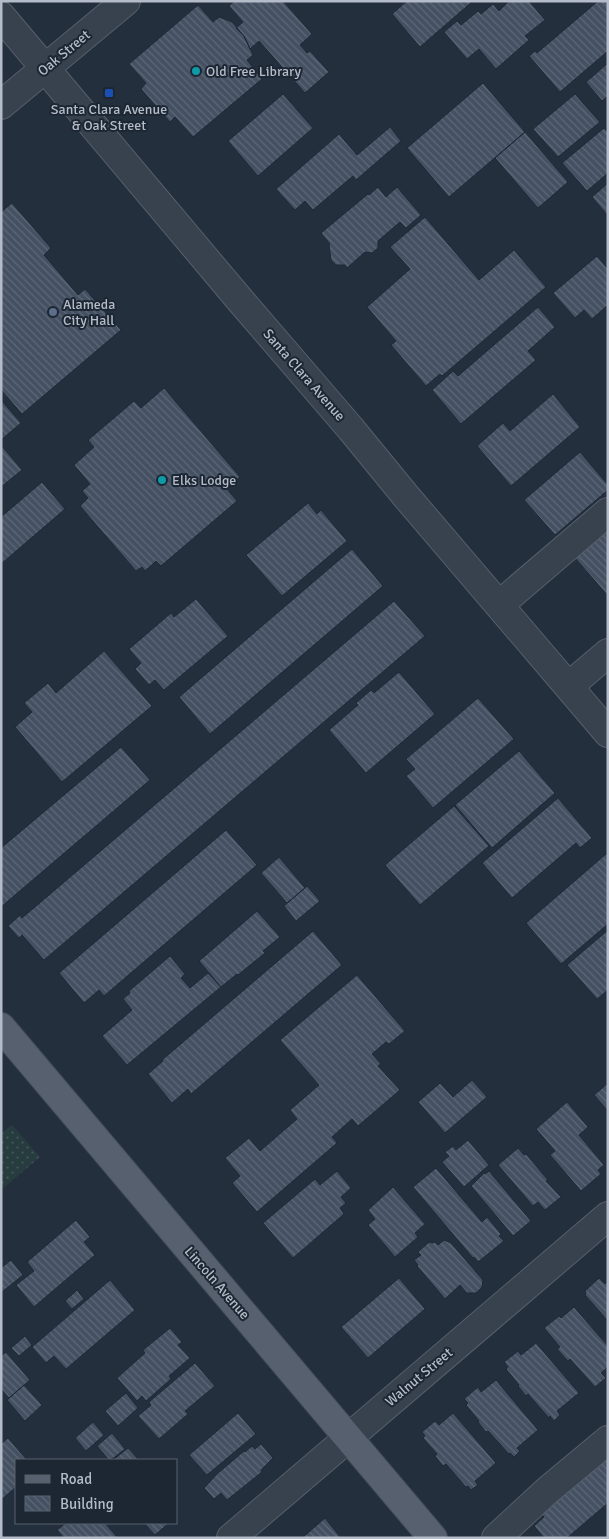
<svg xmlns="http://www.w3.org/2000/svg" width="609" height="1539" font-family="Signika,sans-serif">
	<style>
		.grass { fill: url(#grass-dots) }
		.building { fill: url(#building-back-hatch); stroke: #1f2835 }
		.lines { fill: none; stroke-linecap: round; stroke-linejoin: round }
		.minor-casing { stroke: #565f6c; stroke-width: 30 }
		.major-casing { stroke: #414a57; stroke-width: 30 }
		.minor { stroke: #38414e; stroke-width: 28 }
		.major { stroke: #56606e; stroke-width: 28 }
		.culture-dot { fill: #0f9aa8; stroke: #1d2633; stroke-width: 2 }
		.transit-dot { fill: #1a4fb4; stroke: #1d2633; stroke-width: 2 }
		.service-dot { fill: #5c6f8a; stroke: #1d2633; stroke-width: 2 }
		.labels { text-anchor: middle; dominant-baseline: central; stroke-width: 4; stroke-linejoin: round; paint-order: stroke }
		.street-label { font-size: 14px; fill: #b4bcc9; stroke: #1d2633 }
		.poi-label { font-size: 14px; fill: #b4bcc9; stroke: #1d2633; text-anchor: start }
	</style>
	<defs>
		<pattern id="grass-dots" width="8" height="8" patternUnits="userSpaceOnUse" patternTransform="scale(1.25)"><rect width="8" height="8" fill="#263c3f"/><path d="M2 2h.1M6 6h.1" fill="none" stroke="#435659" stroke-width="1.8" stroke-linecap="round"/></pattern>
		<pattern id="building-back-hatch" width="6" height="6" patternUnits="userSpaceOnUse" patternTransform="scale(1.25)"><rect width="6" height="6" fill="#455162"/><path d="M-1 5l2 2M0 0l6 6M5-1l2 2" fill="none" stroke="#5d6877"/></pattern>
	</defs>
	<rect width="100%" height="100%" fill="#242f3e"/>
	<!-- grass -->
	<path class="grass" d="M12,1125l28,32 -39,33v-56z"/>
	<!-- building -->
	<path class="building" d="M234,1h49l29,33 -12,11 7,8 3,-2 19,21 -24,21 -46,-52 -9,8 -6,-13 -8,-8 7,-6 -14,-16z
		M407,1h66l-53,46 -28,-33z
		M509,1h20l16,19 -20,16 4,4 -33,29 -17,-20 -12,10 -23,-27 13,-11 4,4 17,-14 3,3 12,-10 6,7z
		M598,1h10v50l-48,41 -31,-36 6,-5 2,2z
		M198,5l15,17 6,-5 13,5 12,14 9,19 -6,5 15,19 -69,58 -18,-20 -5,5 -29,-33 5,-6 -17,-19z
		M608,63v33l-6,5 -16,-19z
		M483,83l42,49 -76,65 -42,-49z
		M283,94l30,34 -55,48 -30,-35z
		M575,94l25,28 -42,35 -25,-28z
		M390,127l11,14 -45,39 -3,-4 -40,34 -8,-9 -10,9 -19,-21 63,-55 18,21z
		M604,128l4,4v41l-21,18 -25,-28z
		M525,132l43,50 -30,26 -43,-50z
		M608,183v33l-16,-19z
		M378,187l8,10 11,-10 24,28 -15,13 -6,-6 -22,19v7l-6,5 -7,-1 -18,16 -2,-3h-9l-5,-5 -2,-15 1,-1 -9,-11 47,-39 1,1z
		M12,203l39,45 -7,7 34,40 7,-6 36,41 -99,84 -21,-24v-178z
		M425,217l54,63 35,-30 32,37 -104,89 -2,-2 -14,12 -35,-41 5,-4 -29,-34 43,-38 -20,-22z
		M597,256l11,13v36l-16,14 -8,-9 -9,8 -22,-25z
		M538,307l17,20 -27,24 8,9 -75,64 -29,-34 21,-19 5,5z
		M164,388l76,89 -14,11 11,13 -76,65 -5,-5 -11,10 -3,-4 -6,4 -56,-65 8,-8 -6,-7 8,-7 -16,-19 20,-18 -6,-7 46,-39 7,7z
		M553,394l27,33 -69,59 -34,-40 26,-23 7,8z
		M1,400l20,23 -20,17z
		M1,445l21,25 -21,17z
		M580,452l28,33v5l-53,45 -31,-35z
		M42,482l23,27 -64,55v-47z
		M308,503l9,11 4,-4 26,31 -65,55 -36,-41z
		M608,526v70l-33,-38 21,-18 -2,-3z
		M352,549l31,37 -173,148 -31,-37z
		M196,599l32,37 -64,54 -9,-10 -6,5 -14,-16 6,-6 -12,-14 42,-36 3,4z
		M394,601l31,35 -381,324 -22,-25 -3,3 -11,-12 12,-11 2,3z
		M104,651l48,55 -90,76 -47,-55 17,-15 -8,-9 24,-20 8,10z
		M399,672l36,42 -69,59 -37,-43 29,-25 -2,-2 15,-13 3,3z
		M478,698l36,41 -81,69 -27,-32 9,-7 -9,-10z
		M121,747l29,33 -149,127v-59z
		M519,751l36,42 -63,55 -37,-43z
		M558,798l34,40 -12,10 -4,-5 -64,55 -30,-35z
		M454,806l35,40 -69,59 -35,-40z
		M226,830l31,35 -153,131 -5,-6 -15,13 -25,-30z
		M606,854l2,2v68l-47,40 -35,-41z
		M279,857l26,31 -18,15 -26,-30z
		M307,886l13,15 -24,20 -12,-15z
		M257,911l23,26 -17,14 2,2 -27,22 -1,-1 -16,13 -22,-26z
		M608,930v60l-11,9 -30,-34z
		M313,931l29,34 -151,129 -3,-5 -16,14 -24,-29 15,-13 -1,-1z
		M170,956l15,18 -4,4 9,10 18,-15 13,14 -94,78 -25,-29 30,-26 -9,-11 7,-6 -1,-2z
		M357,975l48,56 -16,13 -3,-2 -14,12 9,10 -3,2 22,24 -42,36 -6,-7 -20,18 5,6 -80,69 -25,-29 8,-7 -15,-18 24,-20 11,13 37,-32 -7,-9 29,-25 -39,-45z
		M472,1080l15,17 -42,36 -27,-31 22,-19 13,14z
		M608,1083v28l-14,-16z
		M567,1102l21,25 -9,8 25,30 -6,5 3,4 -20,17 -31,-36 5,-4 -19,-22z
		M468,1140l21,25 -25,22 -22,-25 7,-6 -4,-4 8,-6 3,4z
		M518,1148l6,7 2,-1 22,26 -2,1 15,16 -16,13 -7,-8 -5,4 -35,-41z
		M436,1168l46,54 5,-5 14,17 -2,2 5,5 -26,21 -4,-5 -1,1 -60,-71z
		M337,1171l14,17 -10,9 5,6 -6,5 4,6 -51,44 -30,-35 52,-44 5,6z
		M489,1171l42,50 -18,15 -42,-50 13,-13 1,1z
		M393,1187l32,37 -10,9 3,4 -23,20 -27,-32 7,-6 -7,-9z
		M76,1220l14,17 -6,5 11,13 -61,52 -18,-22 18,-14 -7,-9z
		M444,1240l7,3 32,37 -1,7 -6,6h-9l-7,-8 -15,14 -28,-33 1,-1 -4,-5 7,-5 -3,-3 11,-10 4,1 2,-1 3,3z
		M11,1260l12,15 -21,17 -1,-1v-23z
		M399,1278l26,31 -57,49 -27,-31z
		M599,1278l6,6 3,-3v40l-23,-26 1,-2 -1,-2z
		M110,1280l25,30 -69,59 -12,-13 -8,7 -14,-16z
		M77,1290l7,9 -12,10 -7,-8z
		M574,1307l34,39v21l-7,6 5,5 -11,9 -25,-28 -2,2 -11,-12 3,-2 -16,-19 15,-12 2,2z
		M170,1328l12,14 -4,3 12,13 -21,18 2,3 -25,22 -4,-5 -5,5 -20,-23 28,-25 -2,-3z
		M25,1336l7,9 -13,11 -8,-8z
		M536,1343l43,50 -22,18 3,4 -6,6 -4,-5 -1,2 -21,-24 -2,2 -8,-10 1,-1 -13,-16 2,-2 -4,-5 14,-11 3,4z
		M6,1352l24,28 -21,18 -8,-9v-33z
		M195,1363l20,23 -30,25 3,3 -29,25 -21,-23 13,-11 -2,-3z
		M496,1380l42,50 -21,18 3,3 -6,6 -4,-4 -1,1 -21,-23 -2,1 -8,-10 1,-1 -13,-16 2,-2 -4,-4 14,-12 3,5z
		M24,1385l18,20 -17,16 -18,-21z
		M126,1393l12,15 -20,18 -13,-15z
		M238,1413l18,21 -49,41 -18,-20z
		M453,1413l43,50 -21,18 3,4 -7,5 -3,-4 -2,1 -20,-23 -3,2 -8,-10 2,-2 -14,-16 2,-2 -3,-4 13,-11 4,4z
		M93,1422l11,13 -18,16 -11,-13z
		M112,1433l13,16 -14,11h-2l-12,-14z
		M8,1438l19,22h-11v27l-15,13v-56z
		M261,1444l12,14 -12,12 1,2 -35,28 -6,-7 -7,6 -10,-11 13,-14 27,-23 1,1 7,-6 3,3z
		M608,1447v56l-41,35h-23l-10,-12 10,-9 -8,-9z
		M128,1448l11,12h-26z
		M325,1518l16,20h-39z
		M66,1523h39l13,15h-54l-7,-8z
		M144,1523h25l-14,12z"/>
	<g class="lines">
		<defs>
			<path id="minor" d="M1,16l239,284 111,129 54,66 203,238
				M1,105l125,-104
				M499,605l109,-93
				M569,686l39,-33
				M231,1538l377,-322
				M496,1538l52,-48 60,-50"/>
			<path id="major" d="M1,1027l432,511"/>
		</defs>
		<!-- minor casing -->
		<use href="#minor" class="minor-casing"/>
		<!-- major casing -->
		<use href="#major" class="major-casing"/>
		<!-- minor -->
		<use href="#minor" class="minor"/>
		<!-- major -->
		<use href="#major" class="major"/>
	</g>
	<!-- markers -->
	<g class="culture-dot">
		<circle cx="196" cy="71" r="5"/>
		<circle cx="162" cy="480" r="5"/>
	</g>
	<rect class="transit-dot" x="104" y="88" width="10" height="10" rx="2.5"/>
	<circle class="service-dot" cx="53" cy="312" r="5"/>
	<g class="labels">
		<!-- street labels -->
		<g class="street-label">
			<text transform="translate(64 53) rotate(-40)">Oak Street</text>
			<text transform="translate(304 375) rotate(49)">Santa Clara Avenue</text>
			<text transform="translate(217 1283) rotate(49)">Lincoln Avenue</text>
			<text transform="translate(419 1377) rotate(-40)">Walnut Street</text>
		</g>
		<!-- poi labels -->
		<g class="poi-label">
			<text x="206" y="71">Old Free Library</text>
			<text x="109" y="109" text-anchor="middle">Santa Clara Avenue<tspan x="109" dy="16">&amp; Oak Street</tspan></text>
			<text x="63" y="304">Alameda<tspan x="63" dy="16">City Hall</tspan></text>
			<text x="172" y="480">Elks Lodge</text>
		</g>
	</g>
	<!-- border -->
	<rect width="609" height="1539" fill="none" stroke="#b4bcc9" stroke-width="5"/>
	<!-- legend -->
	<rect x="15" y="1459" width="162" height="65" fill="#1d2633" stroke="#59626f"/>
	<rect x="25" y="1475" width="25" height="8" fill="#56606e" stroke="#59626f"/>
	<text x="60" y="1484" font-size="15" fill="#b4bcc9">Road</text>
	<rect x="25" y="1496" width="25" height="15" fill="url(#building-back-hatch)" stroke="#59626f"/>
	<text x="60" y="1509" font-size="15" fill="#b4bcc9">Building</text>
</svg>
